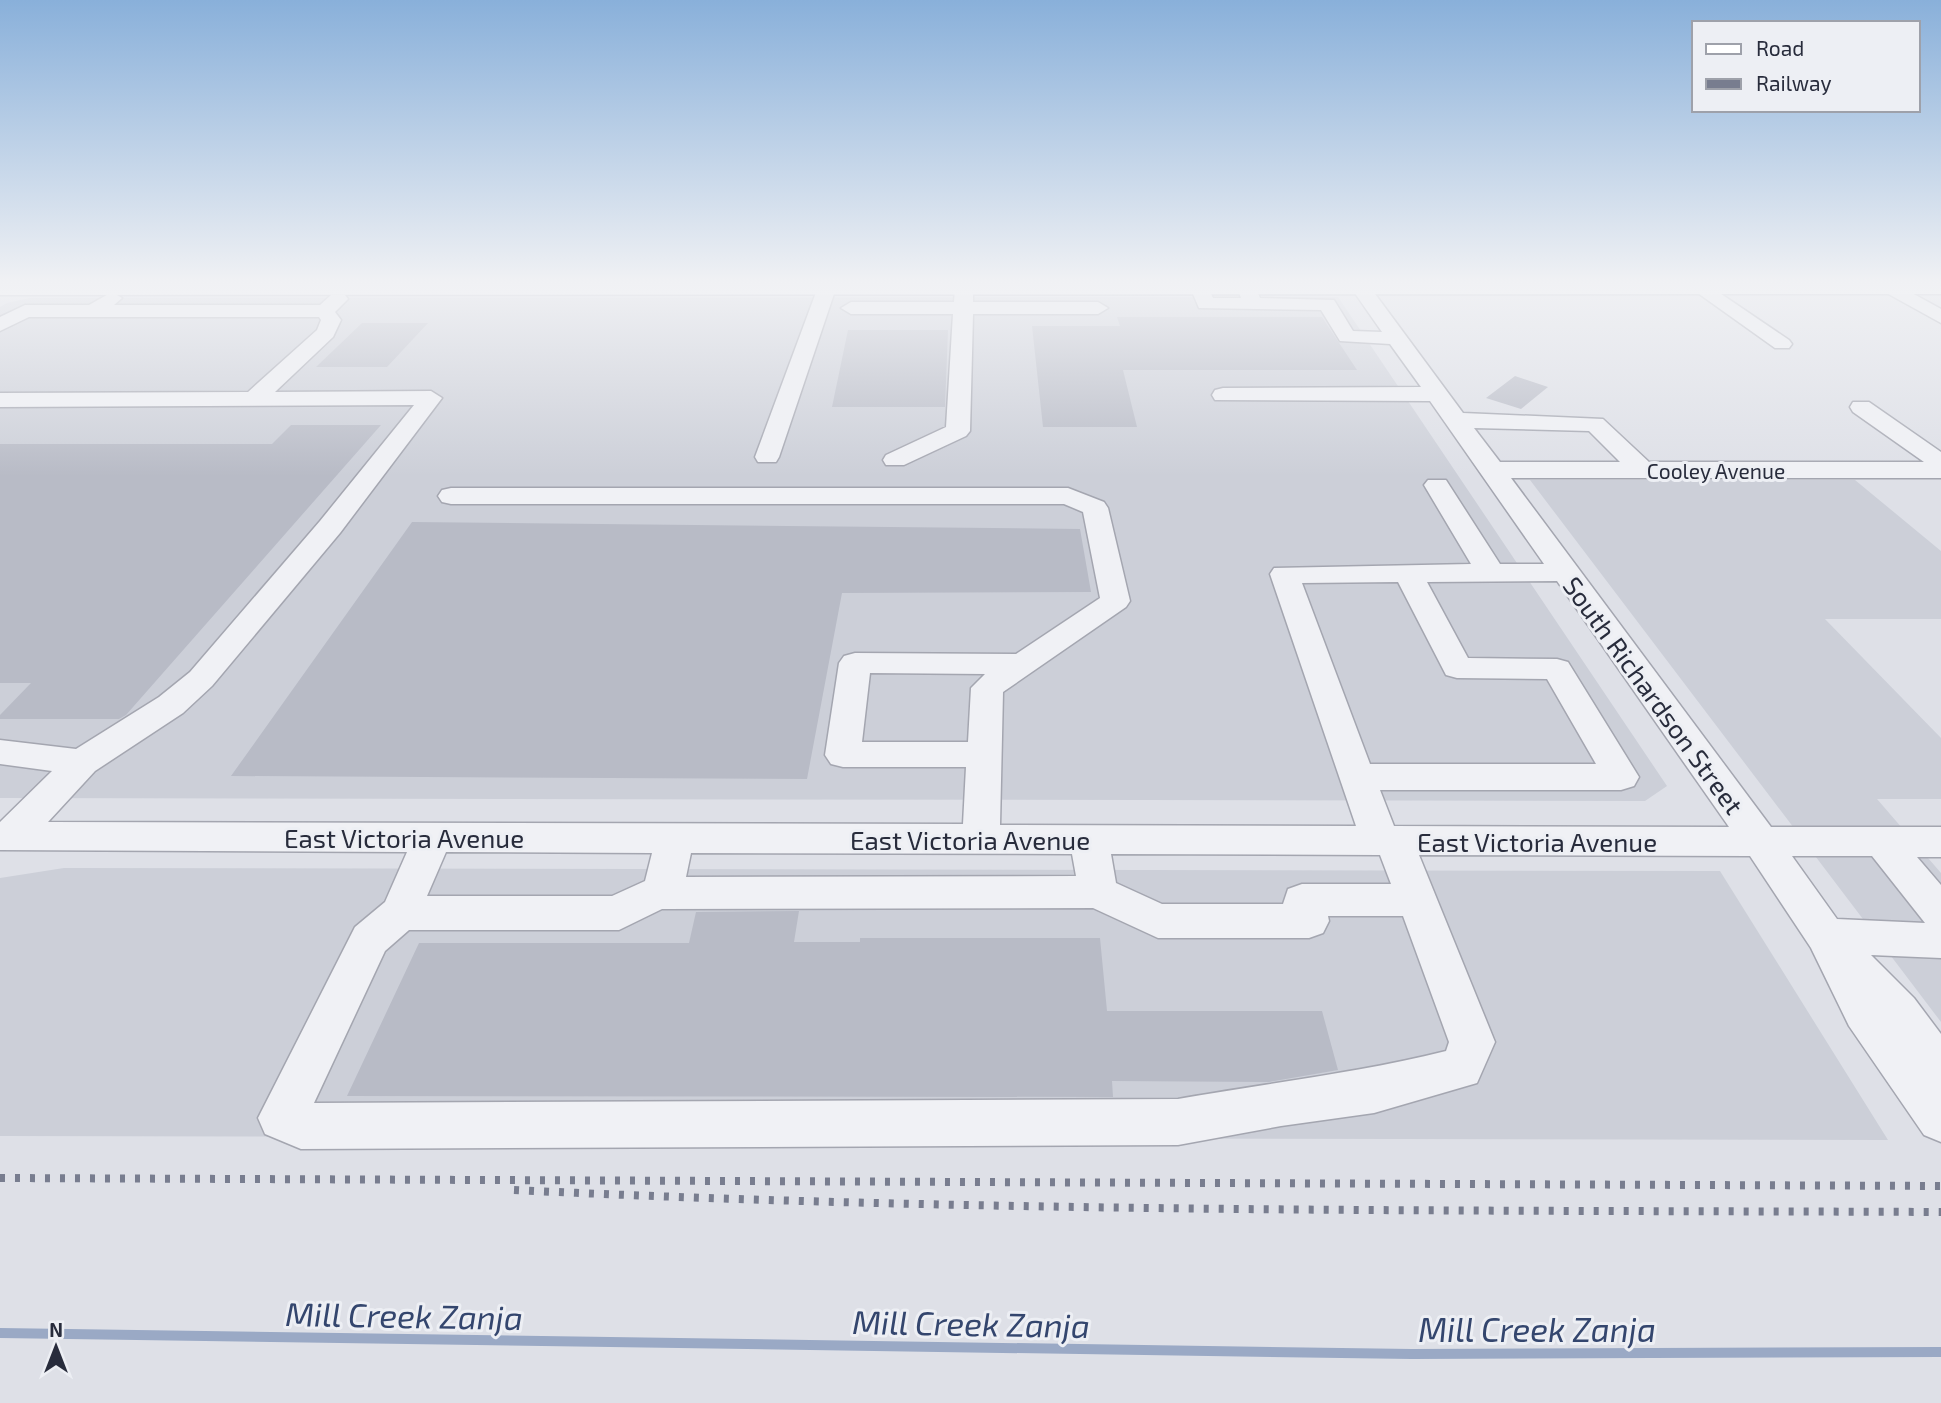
<svg xmlns="http://www.w3.org/2000/svg" width="1941" height="1403" font-family="'Exo 2',sans-serif">
	<style>
		.built { fill: #cccfd8 }
		.lines { fill: none; stroke-linecap: round; stroke-linejoin: round }
		.stream { stroke: #9aa9c5; stroke-width: 10 }
		.building { fill: #b8bbc6 }
		.minor-casing { stroke: #a4a6b0; stroke-width: 3 }
		.major-casing { stroke: #9ea3b2; stroke-width: 3 }
		.minor { fill: #f0f1f5; fill-rule: evenodd }
		.major { fill: #fff; fill-rule: evenodd }
		.rail { stroke: #787d8f; stroke-width: 8; stroke-dasharray: 5 10; stroke-linecap: butt }
		.labels { text-anchor: middle; dominant-baseline: central; stroke-width: 6; stroke-linejoin: round; paint-order: stroke }
		.far-street-label { font-size: 21px; fill: #282c3c; stroke: #edeff4 }
		.street-label { font-size: 26px; fill: #282c3c; stroke: #edeff4 }
		.near-water-label { font-size: 33px; font-style: italic; fill: #34466e; stroke: #edeff4 }
	</style>
	<rect width="100%" height="100%" fill="#dee0e7"/>
	<!-- built -->
	<path class="built" d="M1338,297l329,489 -22,15 -1645,-3v-491l7,-4 23,-5z
		M1530,480h325l86,71v68h-116l116,119v61h-64l64,74v149z
		M64,868l1656,3 168,269 -1888,-4v-258z"/>
	<g class="lines">
		<!-- stream -->
		<path class="stream" d="M0,1333l1412,21 529,-2"/>
	</g>
	<!-- building -->
	<path class="building" d="M1117,317h205l35,53h-234l14,57h-94l-11,-101h88z
		M362,323h66l-41,44h-71z
		M848,330h100l-3,77h-113z
		M1515,376l33,11 -27,22 -35,-11z
		M291,425h90l-255,290 -7,4h-119v-4l31,-32h-31v-239h272z
		M412,522l668,7 11,63 -249,1 -35,186 -576,-3z
		M799,911l-5,31h66v-4h240l7,73h215l16,59 -69,12 -157,-1 1,16 -766,-1 72,-153h270l7,-31z"/>
	<g class="lines">
		<defs>
			<path id="minor" d="M821,279h18l-60,178 -3,5h-18l-3,-5z
				M1234,279h18l8,19 74,2 19,31 29,1 -37,-53h19l99,134 140,6 46,43h275l-71,-50 -3,-5 3,-5h16l72,50v26h-430l260,349h170v30h-24l24,28v73l-70,-3 43,43 27,36v108l-17,-7 -75,-109 -38,-78 -61,-92 -331,-1 76,187 -18,41 -103,30 -93,13 -103,19 -877,4 -36,-15 -7,-16 97,-191 30,-25 22,-50 -407,-2v-28l52,-51 -52,-7v-24l76,9 83,-52 31,-25 130,-151 94,-116 -414,2v-14l248,-1 69,-62 4,-10 -2,-3h-290l-29,14v-14l25,-12h64l23,-13 10,6 -8,7h206l11,-10h14l3,4 -13,13 6,8 -8,17 -58,55 156,-1 11,7 -102,135 -128,153 -29,27 -88,58 -47,51 915,2 3,-57h-123l-12,-3 -6,-9 14,-92 5,-7 11,-3 161,1 84,-56 -17,-86 -19,-8h-613l-9,-2 -4,-6 4,-6 9,-2h617l36,14 4,6 22,93 -4,6 -123,85 -3,133 356,1 -86,-252 4,-6 197,-4 -47,-79 4,-5h18l54,84h44l-114,-163 -215,-1 -3,-5 3,-5 8,-2 198,-1 -31,-43 -50,-3 -19,-31 -122,-2 -9,-21 2,-4h14l7,15h28zM1474,428l115,3 31,31h-120zM1557,581l172,246 -335,-1 -14,-36h241l13,-4 5,-9 -71,-115 -11,-3 -89,-1 -41,-76zM1398,582l48,93 11,3 90,1 49,85h-226l-68,-181zM870,673l115,1 -14,14 -3,54h-106zM446,852l206,1 -7,28 -33,15h-185zM691,853l381,1 4,22 -390,1zM1111,854l269,1 11,29h-89l-14,5 -5,15h-121l-46,-21zM1792,856h80l53,67 -88,-4zM1093,908l65,30h151l14,-5 6,-12 -1,-5h75l46,126 -3,9c-88,22 -178,32 -268,48l-864,4 71,-152 24,-21h210l43,-21z
				M964,281l9,6v15h125l10,6 -10,6h-125l-3,117 -4,5 -62,29h-18l-3,-5 3,-5 60,-28 7,-113h-102l-10,-6 10,-6h103l1,-15z
				M1702,281l87,59 3,4 -3,4h-14l-80,-57 -2,-4z
				M1890,281l51,28v14l-58,-32 -2,-4z"/>
			<path id="major" d="M1941,280v14l-1941,1v-14z"/>
		</defs>
		<!-- minor casing -->
		<use href="#minor" class="minor-casing"/>
		<!-- major casing -->
		<use href="#major" class="major-casing"/>
		<!-- minor -->
		<use href="#minor" class="minor"/>
		<!-- major -->
		<use href="#major" class="major"/>
		<!-- rail -->
		<path class="rail" d="M0,1178l1941,8
			M514,1190c476,23 951,20 1427,22"/>
	</g>
	<!-- sky -->
	<linearGradient id="sky" x2="0" y2="1"><stop stop-color="#89b0da"/><stop offset="0.59" stop-color="#f0f1f4"/><stop offset="1" stop-color="#f0f1f4" stop-opacity="0"/></linearGradient>
	<rect width="1941" height="476" fill="url(#sky)"/>
	<g class="labels">
		<!-- far-street labels -->
		<g class="far-street-label">
			<text x="1716" y="470">Cooley Avenue</text>
		</g>
		<!-- street labels -->
		<g class="street-label">
			<text transform="translate(1654 695) rotate(54)">South Richardson Street</text>
			<text x="404" y="837">East Victoria Avenue</text>
			<text x="970" y="839">East Victoria Avenue</text>
			<text x="1537" y="841">East Victoria Avenue</text>
		</g>
		<!-- near-water labels -->
		<g class="near-water-label">
			<text transform="translate(404 1315) rotate(1)">Mill Creek Zanja</text>
			<text transform="translate(971 1323) rotate(1)">Mill Creek Zanja</text>
			<text x="1537" y="1329">Mill Creek Zanja</text>
		</g>
	</g>
	<!-- legend -->
	<rect x="1692" y="21" width="228" height="91" fill="#edeff4" stroke="#9ea1aa" stroke-width="2"/>
	<rect x="1706" y="44" width="35" height="10" fill="#ffffff" stroke="#9ea1aa" stroke-width="2"/>
	<text x="1756" y="56" font-size="21" fill="#282c3c">Road</text>
	<rect x="1706" y="79" width="35" height="10" fill="#787d8f" stroke="#9ea1aa" stroke-width="2"/>
	<text x="1756" y="91" font-size="21" fill="#282c3c">Railway</text>
	<!-- north arrow -->
	<g transform="translate(56 1347)" stroke="#edeff4" stroke-width="5" paint-order="stroke">
	<path d="M0-5L12 26L0 18L-12 26Z" fill="#282c3c"/>
	<text y="-10" font-size="19" font-weight="bold" text-anchor="middle" fill="#282c3c">N</text>
	</g>
</svg>
